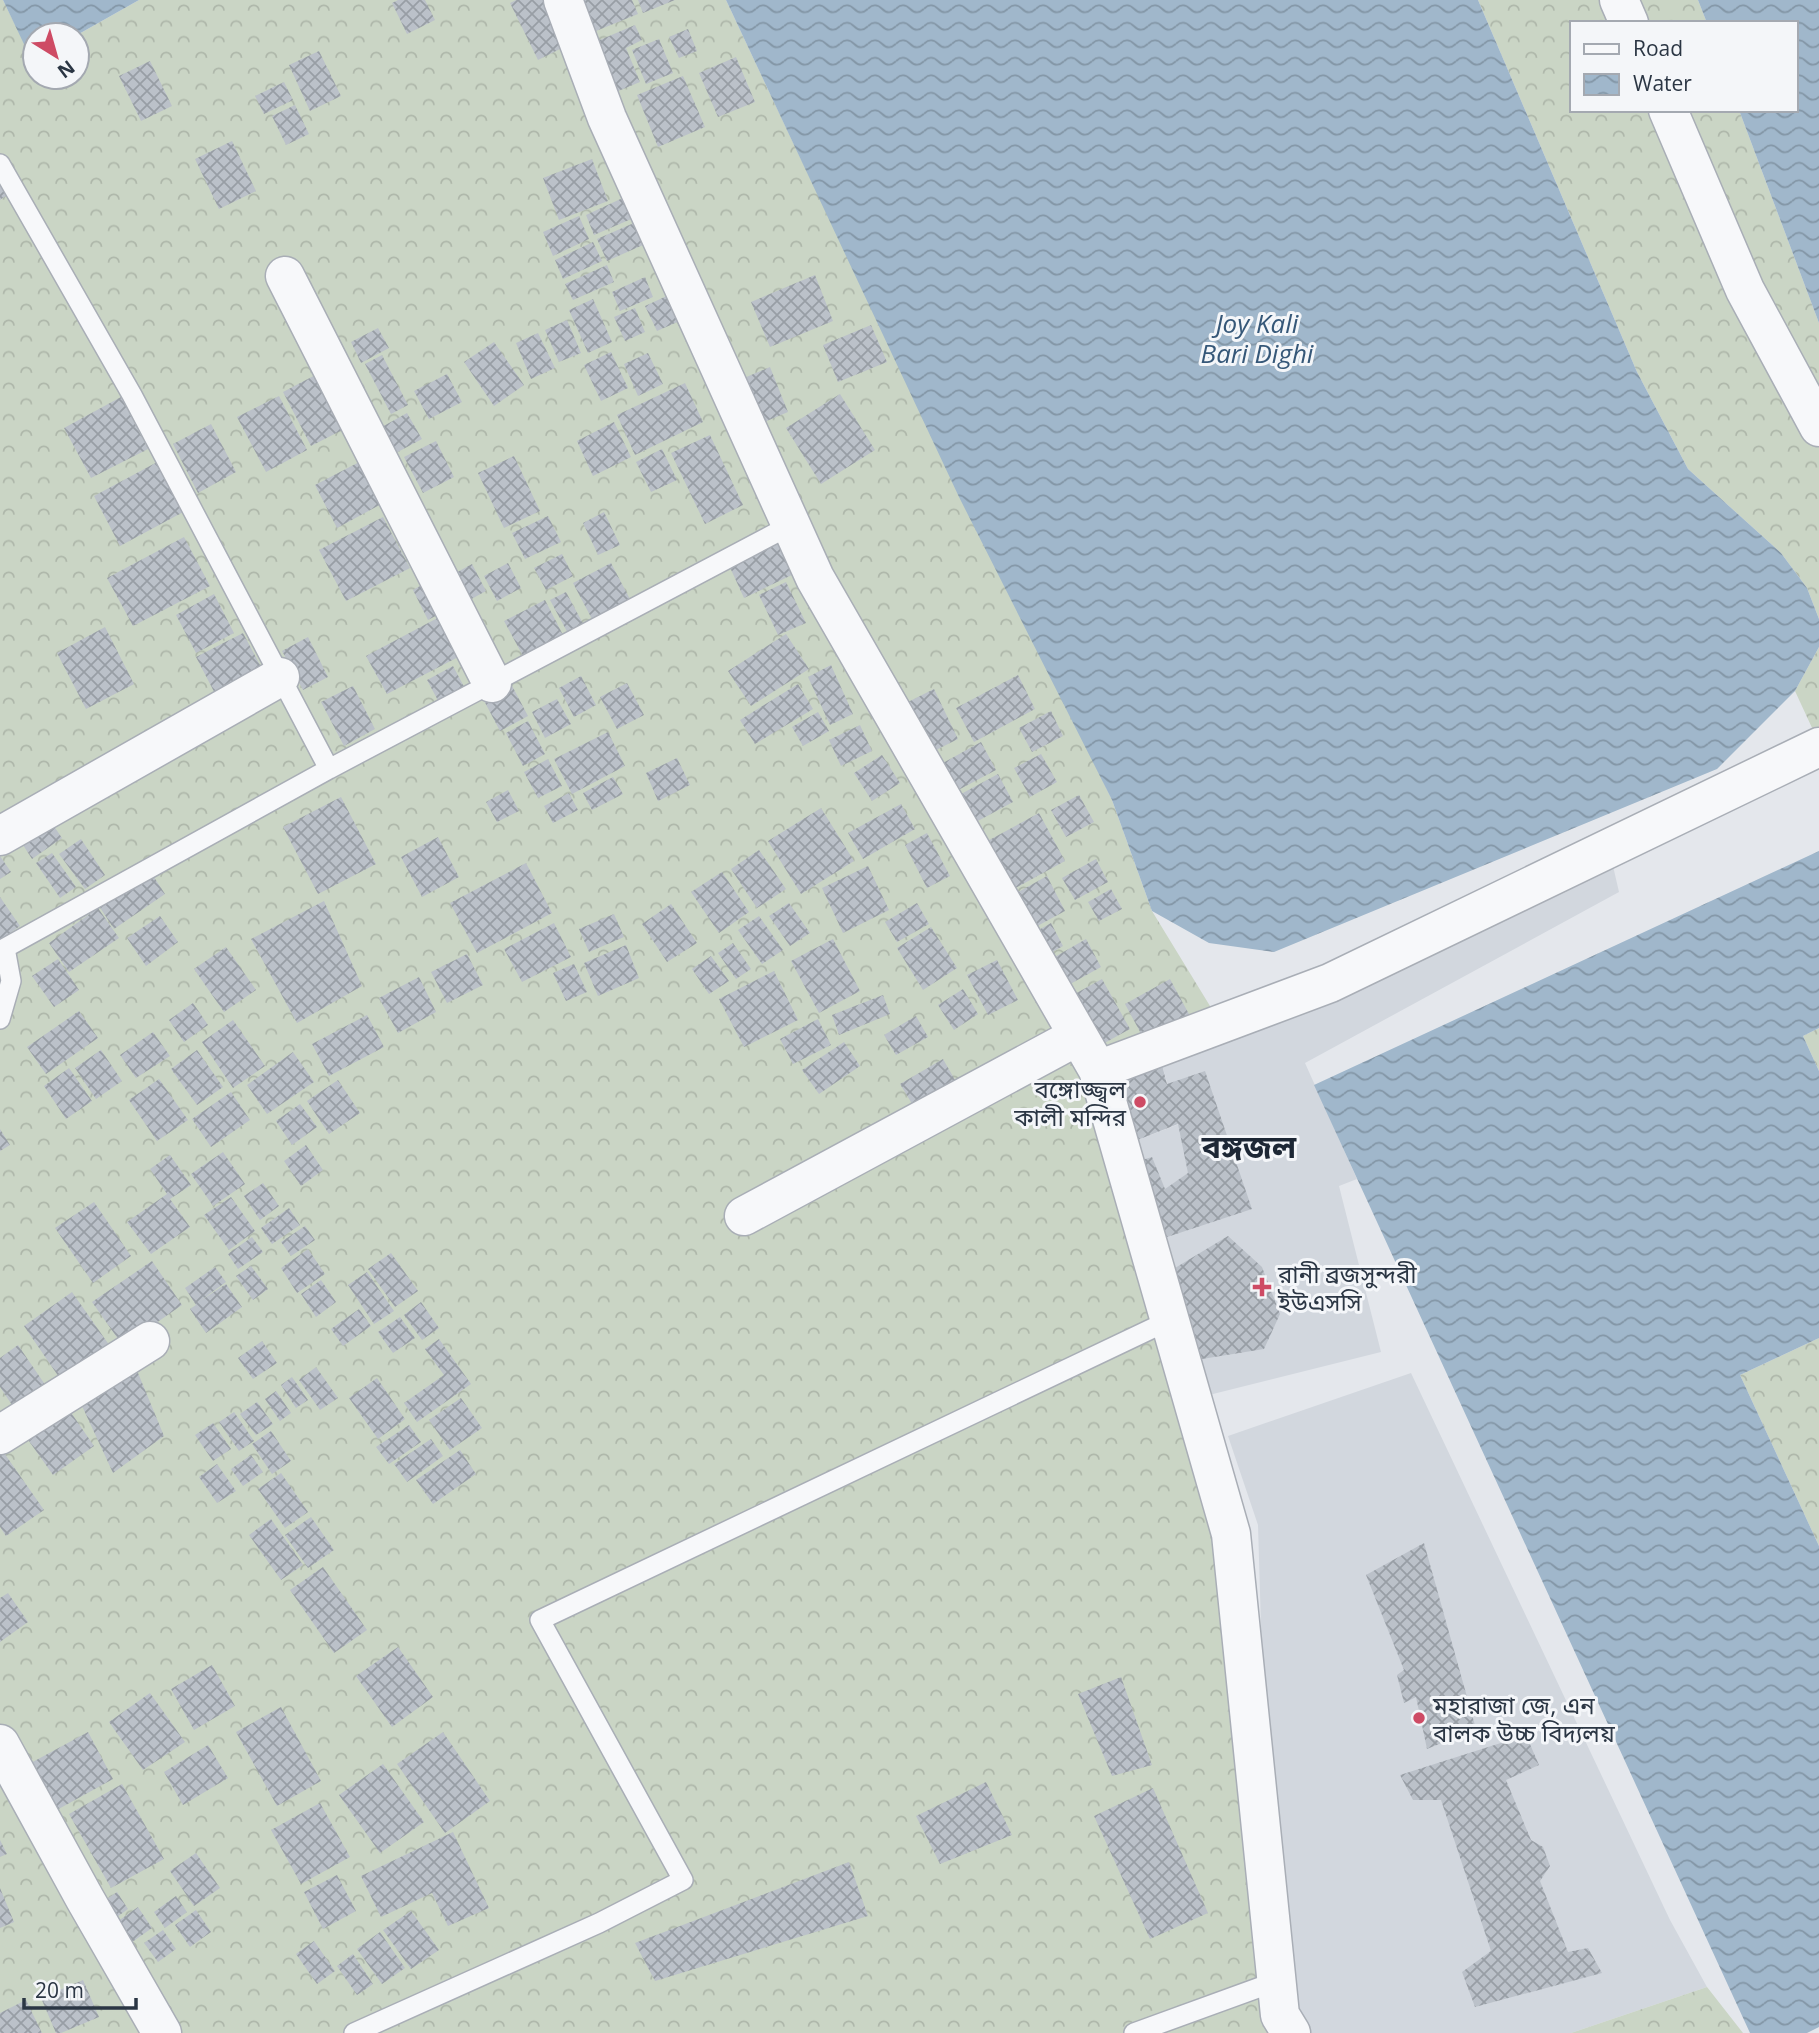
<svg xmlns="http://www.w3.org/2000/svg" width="1819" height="2033" font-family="'Open Sans','Noto Sans Bengali',sans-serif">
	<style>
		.built { fill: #d2d7de }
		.forest { fill: url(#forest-crowns) }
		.water { fill: url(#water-waves) }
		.building { fill: url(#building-cross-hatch) }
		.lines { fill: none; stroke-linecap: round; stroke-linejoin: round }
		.lane-casing { stroke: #a9aeb6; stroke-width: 22 }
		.street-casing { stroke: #a9aeb6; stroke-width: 41 }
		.lane { stroke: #f7f8fa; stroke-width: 19 }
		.street { stroke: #f7f8fa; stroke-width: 38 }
		.poi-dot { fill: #ce4b65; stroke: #f4f6f9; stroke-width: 2.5 }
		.labels { text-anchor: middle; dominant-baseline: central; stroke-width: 6; stroke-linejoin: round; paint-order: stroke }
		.poi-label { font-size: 24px; fill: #2b3644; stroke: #f4f6f9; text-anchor: start }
		.water-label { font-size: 26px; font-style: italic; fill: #355778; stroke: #f4f6f9 }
		.district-label { font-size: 32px; font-weight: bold; fill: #1d2735; stroke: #f4f6f9 }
	</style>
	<defs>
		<pattern id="forest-crowns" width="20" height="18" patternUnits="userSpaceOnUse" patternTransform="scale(1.75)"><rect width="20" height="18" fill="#cad5c5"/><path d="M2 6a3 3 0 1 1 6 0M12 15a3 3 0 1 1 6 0" fill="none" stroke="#aeb7aa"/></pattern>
		<pattern id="water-waves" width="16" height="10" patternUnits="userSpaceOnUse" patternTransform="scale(1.75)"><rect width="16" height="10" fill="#a0b7cb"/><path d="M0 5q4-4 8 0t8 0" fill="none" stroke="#8396a6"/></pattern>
		<pattern id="building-cross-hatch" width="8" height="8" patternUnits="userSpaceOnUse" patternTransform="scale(1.75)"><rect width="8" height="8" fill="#bbc1c9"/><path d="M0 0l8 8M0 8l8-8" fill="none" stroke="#989ea5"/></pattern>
	</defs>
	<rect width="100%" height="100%" fill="#e4e7ec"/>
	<!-- built -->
	<path class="built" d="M1613,866l6,26 -314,171 52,116 -18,7 42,166 -188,47 -73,-252 59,-23 -17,-59z
		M1411,1373l259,547 37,67 -136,46h-280l-22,-137 -11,-371 -30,-89z"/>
	<!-- forest -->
	<path class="forest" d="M0,0h3l30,61 2,-2v18h42v-42l62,-35h587l73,155 313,645 40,111 69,113 -123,46 133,464 60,499h-1291z
		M1478,0h220l9,23h-135v87h167l80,213v296l-12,-31 -26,-35 -93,-84 -51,-97z
		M1819,647v96l-24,-52z
		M1819,1028v43l-16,-35z
		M1819,1338v208l-79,-171z
		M1707,1987l36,46h-172z"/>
	<!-- water -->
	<path class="water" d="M3,0h136l-62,35h-42v24l-3,2z
		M726,0h752l159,372 51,97 93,84 26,35 12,31v28l-24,44 -78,78 -443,183 -65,-9 -57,-32 -40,-111 -153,-303z
		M1698,0h121v323l-80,-213h57v-87h-89z
		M1819,851v177l-16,8 16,35v267l-79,37 79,171v481l-12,6h-57l-436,-948z"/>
	<!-- building -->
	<path class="building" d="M398,0h27l10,20 -28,14 -15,-31z
		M516,0h31l21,45 -30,15 -28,-57z
		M583,0h49l6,14 -42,17z
		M638,0h37l-32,13z
		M635,25l7,15 -16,8 14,34 -24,10 -21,-50z
		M688,29l9,22 -18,7 -10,-21z
		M659,39l14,34 -27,11 -14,-34z
		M319,51l22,45 -31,15 -21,-46z
		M736,57l19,45 -37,15 -19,-44z
		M150,61l22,45 -31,15 -22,-45z
		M683,76l22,51 -47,20 -21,-52z
		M284,82l9,18 -29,14 -9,-18z
		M295,105l14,29 -23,11 -14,-29z
		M232,141l24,50 -37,18 -24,-50z
		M592,159l16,42 -49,19 -16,-42z
		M0,184l7,11 -7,5z
		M627,196l9,21 -42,18 -8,-20z
		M579,216l10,23 -36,17 -10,-24z
		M643,219l9,22 -45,20 -10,-22z
		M593,242l9,19 -39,18 -8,-19z
		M607,265l7,17 -41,18 -8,-16z
		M815,275l18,46 -63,26 -19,-45z
		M645,277l8,20 -33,14 -8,-19z
		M671,294l11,26 -25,11 -12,-25z
		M593,299l19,43 -24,11 -19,-43z
		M635,308l10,24 -20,9 -11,-24z
		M567,320l14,33 -22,9 -14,-32z
		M871,325l16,37 -49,20 -15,-37z
		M378,328l11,20 -28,15 -10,-21z
		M538,333l17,35 -24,11 -15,-36z
		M494,342l30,43 -30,21 -30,-44z
		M611,352l17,36 -27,13 -17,-36z
		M648,353l15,31 -25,12 -14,-32z
		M382,355l26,50 -17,9 -26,-50z
		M770,367l18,45 -33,14 -18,-45z
		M323,371l29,54 -41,21 -28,-54z
		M447,374l15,28 -33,17 -15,-28z
		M685,383l18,39 -68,33 -18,-40z
		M840,394l35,56 -54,34 -35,-56z
		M279,396l28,54 -41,22 -29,-55z
		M121,397l27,52 -57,29 -27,-50z
		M407,413l15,26 -28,15 -14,-26z
		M614,422l17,35 -38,19 -16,-35z
		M211,424l25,48 -38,21 -25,-49z
		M710,435l33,70 -38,19 -34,-71z
		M436,441l18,36 -31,16 -19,-36z
		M662,449l15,31 -26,12 -15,-30z
		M514,456l26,55 -36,17 -26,-55z
		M365,459l22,42 -50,27 -22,-43z
		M161,460l26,50 -67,36 -26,-50z
		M604,512l16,33 -22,10 -15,-32z
		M548,516l13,26 -36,17 -13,-26z
		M383,517l27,51 -64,33 -27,-51z
		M184,537l26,49 -77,40 -26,-48z
		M777,537l17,37 -50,24 -17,-37z
		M562,554l11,22 -27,14 -12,-22z
		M508,563l13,25 -24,13 -13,-25z
		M611,563l21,40 -38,20 -21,-40z
		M472,564l14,27 -20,11 -14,-27z
		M427,582l16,30 -15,8 -15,-30z
		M786,582l20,41 -28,12 -19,-40z
		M566,592l21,39 -16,8 -21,-39z
		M214,594l20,39 -38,20 -20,-38z
		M545,600l18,35 -40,21 -19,-35z
		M445,614l21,39 -79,41 -21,-38z
		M105,627l29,57 -48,25 -29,-56z
		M243,633l26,49 -47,25 -26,-50z
		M786,634l23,35 -58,37 -23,-35z
		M308,637l20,40 -25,13 -21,-39z
		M831,665l22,49 -23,11 -22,-48z
		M453,666l15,28 -26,14 -15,-28z
		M1018,675l17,34 -61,33 -18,-34z
		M581,676l15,29 -22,12 -15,-29z
		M509,680l19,36 -28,15 -19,-36z
		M627,683l17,32 -27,14 -17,-32z
		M798,684l15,25 -58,35 -15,-24z
		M353,686l22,43 -31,17 -23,-44z
		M934,689l24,50 -30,15 -24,-50z
		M557,699l14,25 -26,14 -13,-26z
		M1051,711l12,25 -31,16 -13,-24z
		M818,712l11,19 -26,15 -11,-19z
		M528,721l17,33 -22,12 -17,-33z
		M860,725l12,26 -31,15 -12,-26z
		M608,732l17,34 -53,28 -18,-35z
		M981,742l15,28 -49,26 -15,-27z
		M1041,754l16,28 -27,15 -16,-29z
		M882,755l18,28 -28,18 -18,-28z
		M677,758l13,27 -32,16 -12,-28z
		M548,759l14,27 -24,12 -14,-26z
		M998,774l15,28 -48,26 -15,-28z
		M613,777l10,17 -31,16 -9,-17z
		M508,790l11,21 -22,11 -11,-20z
		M569,793l9,17 -25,13 -9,-17z
		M1079,795l15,27 -28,15 -15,-27z
		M341,797l35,67 -58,30 -35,-67z
		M901,804l14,25 -52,30 -15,-26z
		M821,808l33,53 -53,33 -33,-53z
		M45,813l17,25 -30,21 -16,-25z
		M1039,813l26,48 -57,31 -26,-48z
		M927,833l23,43 -23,12 -22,-43z
		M438,837l21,40 -37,20 -21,-40z
		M81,839l24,36 -20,14 -26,-35z
		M759,850l27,39 -29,19 -26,-39z
		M52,853l24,34 -16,11 -24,-35z
		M0,856l11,16 -11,7z
		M1096,859l12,23 -33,18 -13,-22z
		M526,863l26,50 -75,40 -27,-50z
		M868,866l21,44 -46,23 -21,-45z
		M150,871l15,23 -51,35 -15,-23z
		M722,872l27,40 -30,21 -28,-41z
		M1047,876l18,35 -35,19 -19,-34z
		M1111,889l11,20 -23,12 -11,-19z
		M0,897l20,29 -20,14z
		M324,901l38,85 -65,37 -46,-84z
		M789,903l21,30 -20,13 -21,-30z
		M917,903l12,21 -32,18 -12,-20z
		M671,904l26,39 -30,19 -25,-38z
		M98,908l21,30 -50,34 -20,-29z
		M614,914l10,23 -35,15 -10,-23z
		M160,916l18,26 -32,24 -19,-28z
		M759,916l24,34 -21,14 -24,-34z
		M554,923l17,34 -49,25 -18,-33z
		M1051,923l12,23 -23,13 -12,-23z
		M931,927l26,41 -34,22 -26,-42z
		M833,939l27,52 -41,22 -28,-52z
		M1086,939l15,28 -47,26 -15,-27z
		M733,943l18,26 -15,10 -18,-26z
		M626,945l13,33 -41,18 -14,-33z
		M226,947l30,43 -32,22 -30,-43z
		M467,954l16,31 -36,18 -16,-31z
		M711,956l18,25 -20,13 -17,-25z
		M58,959l21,31 -25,17 -22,-31z
		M997,960l21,40 -30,15 -21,-40z
		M574,964l13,28 -21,9 -13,-28z
		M774,971l24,49 -54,27 -25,-48z
		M419,977l17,35 -38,21 -19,-35z
		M1102,979l28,50 -40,22 -28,-50z
		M1170,979l20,37 -45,25 -20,-37z
		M963,989l15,25 -24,16 -16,-25z
		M883,995l7,19 -51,21 -7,-20z
		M193,1003l15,22 -24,17 -15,-22z
		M79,1011l19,27 -52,36 -19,-27z
		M367,1015l17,32 -55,29 -17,-32z
		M916,1016l12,21 -32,18 -12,-20z
		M818,1019l13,26 -38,19 -13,-25z
		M233,1020l32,46 -32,22 -31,-46z
		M153,1032l17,24 -34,22 -16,-23z
		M844,1042l16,24 -41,28 -17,-24z
		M101,1050l21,31 -26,18 -21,-31z
		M197,1050l26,37 -26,18 -26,-36z
		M293,1052l21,30 -47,32 -20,-29z
		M943,1059l19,33 -42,25 -20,-33z
		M1162,1065l5,19 38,-13 47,138 -100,33 -27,-77 27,-8 13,32 23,-16 -10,-49 -58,23 -17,-60z
		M69,1068l23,33 -26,18 -22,-33z
		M159,1079l29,41 -31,21 -28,-41z
		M338,1080l22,33 -31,21 -22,-33z
		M231,1092l19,28 -39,27 -19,-28z
		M300,1104l17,23 -25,18 -16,-24z
		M0,1129l10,16 -10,6z
		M306,1145l17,25 -22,16 -17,-25z
		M223,1152l22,32 -32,22 -22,-32z
		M170,1155l21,30 -21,14 20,28 -39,27 -24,-32 40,-28 -17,-25z
		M263,1183l16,23 -19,14 -16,-24z
		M231,1197l24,34 -26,19 -25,-35z
		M94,1202l37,54 -38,27 -38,-55z
		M289,1208l11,17 -28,19 -11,-16z
		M305,1226l10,14 -24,16 -10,-14z
		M1228,1236l34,31 18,47 -16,35 -62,10 -27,-91z
		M252,1237l11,15 -25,17 -10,-15z
		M308,1249l17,25 -28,19 -16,-25z
		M391,1253l27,38 -23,16 -27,-38z
		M152,1261l30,44 -59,41 -31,-44z
		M251,1266l17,23 -15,11 -17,-24z
		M215,1267l11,15 -26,19 26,-17 16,23 -36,26 -16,-24 6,-4 -11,-17z
		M367,1272l27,39 -20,13 -26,-39z
		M321,1280l15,22 -20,15 -15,-23z
		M72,1292l40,57 -49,34 -39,-57z
		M421,1302l18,26 -17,12 -18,-25z
		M359,1309l12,17 -28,20 -12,-17z
		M400,1317l15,21 -22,15 -15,-21z
		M439,1339l32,45 -54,38 -13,-19 40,-28 -19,-26z
		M262,1341l15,22 -24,16 -15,-21z
		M18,1345l28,41 -32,22 -14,-21v-29z
		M131,1356l33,80 -51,37 -37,-80z
		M316,1367l22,31 -18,12 -21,-30z
		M292,1377l16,23 -12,8 -15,-23z
		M377,1378l28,41 -27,20 -29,-41z
		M276,1391l15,22 -11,8 -15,-22z
		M61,1398l33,48 -41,29 -34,-48z
		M461,1398l21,30 -32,22 -21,-30z
		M257,1402l16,22 -17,11 -16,-21z
		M234,1412l20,29 -15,10 -20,-29z
		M213,1423l18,26 -18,12 -18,-26z
		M409,1425l12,17 -32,22 -13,-17z
		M271,1431l20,30 -19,13 -20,-30z
		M431,1439l12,17 -36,26 -13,-18z
		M2,1450l42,60 -38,26 -6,-9v-76z
		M460,1450l16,24 -43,30 -17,-24z
		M251,1455l12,17 -20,14 -12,-17z
		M217,1464l19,27 -19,12 -18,-26z
		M281,1473l27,39 -23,16 -27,-39z
		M311,1517l23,33 -26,18 -23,-33z
		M271,1519l32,46 -22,15 -32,-45z
		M1424,1543l52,186 -49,20 -11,-52 -12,6 -7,-28 7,-5 -38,-95z
		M323,1567l44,63 -33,23 -44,-63z
		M8,1593l20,29 -28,20v-44z
		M398,1647l35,50 -41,30 -36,-51z
		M212,1665l23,41 -41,24 -23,-41z
		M1121,1677l31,88 -40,11 -34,-82z
		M150,1693l35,49 -42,28 -34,-48z
		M281,1707l40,74 -44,25 -41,-74z
		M88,1732l25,47 -58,32 -26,-47z
		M443,1732l47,69 -45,32 -48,-69z
		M1526,1735l13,30 -33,15 25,60 12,7 7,19 -10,15 28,71 20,-4 14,25 -127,34 -13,-35 29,-21 -50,-151h-28l-13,-25z
		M208,1745l20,33 -45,27 -19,-33z
		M383,1764l41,58 -44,31 -41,-58z
		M986,1782l26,53 -72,29 -24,-48z
		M122,1784l42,75 -53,29 -42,-74z
		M1153,1788l55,125 -58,26 -56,-123z
		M320,1803l30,54 -49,27 -30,-54z
		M453,1832l36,76 -41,18 -16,-33 -51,24 -20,-41z
		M0,1840l7,14 -7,3z
		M196,1853l24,35 -26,18 -24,-35z
		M849,1862l19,54 -213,65 -20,-38z
		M337,1875l19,36 -33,18 -19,-37z
		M0,1888l14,34 -14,6z
		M117,1892l11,17 -18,13 -12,-17z
		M176,1896l11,16 -22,16 -11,-16z
		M138,1907l14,21 -24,17 -14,-21z
		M196,1910l15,22 -21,15 -15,-22z
		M411,1911l28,39 -28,19 -28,-39z
		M163,1930l13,19 -18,13 -14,-19z
		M380,1932l25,36 -23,16 -25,-35z
		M314,1941l21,30 -18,13 -21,-30z
		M353,1954l20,30 -16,11 -20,-29z
		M83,1980l16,37 -38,16h-5l-15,-35z
		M26,2000l16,33h-42v-20z"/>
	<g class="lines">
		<defs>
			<path id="lane" d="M0,164l132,231 197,374 -324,179 6,33 -11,38
				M329,769l462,-244
				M354,2033l245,-110 84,-43 -143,-260 630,-300
				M1134,2033l143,-52"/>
			<path id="street" d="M563,0l44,118 208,460 283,492 133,464 49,481 11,18
				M1619,0l10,23
				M1668,110l77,180 74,137
				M285,276l207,407
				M0,836l280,-159
				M1098,1070l232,-87 489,-236
				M744,1216l334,-180
				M0,1435l150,-94
				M0,1744l85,155 77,134"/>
		</defs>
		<!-- lane casing -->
		<use href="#lane" class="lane-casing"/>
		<!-- street casing -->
		<use href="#street" class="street-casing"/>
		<!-- lane -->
		<use href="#lane" class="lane"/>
		<!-- street -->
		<use href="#street" class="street"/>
	</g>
	<!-- markers -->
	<g class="poi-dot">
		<circle cx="1140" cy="1102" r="7"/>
		<path d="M1258.5 1276.5h7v7h7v7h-7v7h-7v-7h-7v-7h7z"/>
		<circle cx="1419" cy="1718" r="7"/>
	</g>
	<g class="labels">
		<!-- poi labels -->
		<g class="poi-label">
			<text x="1126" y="1088" text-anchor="end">বঙ্গোজ্জ্বল<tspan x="1126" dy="28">কালী মন্দির</tspan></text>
			<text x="1278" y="1273">রানী ব্রজসুন্দরী<tspan x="1278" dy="28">ইউএসসি</tspan></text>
			<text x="1433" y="1704">মহারাজা জে, এন<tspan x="1433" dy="28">বালক উচ্চ বিদ্যলয়</tspan></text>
		</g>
		<!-- water labels -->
		<g class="water-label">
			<text x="1257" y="323">Joy Kali<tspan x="1257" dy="30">Bari Dighi</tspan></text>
		</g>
		<!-- district labels -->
		<g class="district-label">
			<text x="1249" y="1145">বঙ্গজল</text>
		</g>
	</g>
	<!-- legend -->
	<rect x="1570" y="21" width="228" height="91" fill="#f4f6f9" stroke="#a4a9b1" stroke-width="2"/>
	<rect x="1584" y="44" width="35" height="10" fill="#f7f8fa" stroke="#a4a9b1" stroke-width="2"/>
	<text x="1633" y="56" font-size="21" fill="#2b3644">Road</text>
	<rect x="1584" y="74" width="35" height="21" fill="url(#water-waves)" stroke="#a4a9b1" stroke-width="2"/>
	<text x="1633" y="91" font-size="21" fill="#2b3644">Water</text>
	<!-- north arrow -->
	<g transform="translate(56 56) rotate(143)"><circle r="33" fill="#f4f6f9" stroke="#a4a9b1" stroke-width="2"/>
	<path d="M0-5L12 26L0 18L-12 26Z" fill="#ce4b65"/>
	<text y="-10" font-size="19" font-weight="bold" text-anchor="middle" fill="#2b3644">N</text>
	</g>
	<!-- scale -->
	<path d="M24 1998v10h112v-10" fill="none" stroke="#2b3644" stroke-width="3.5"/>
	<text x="35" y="1998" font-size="21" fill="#2b3644" stroke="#f4f6f9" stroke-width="5" paint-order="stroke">20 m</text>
</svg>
